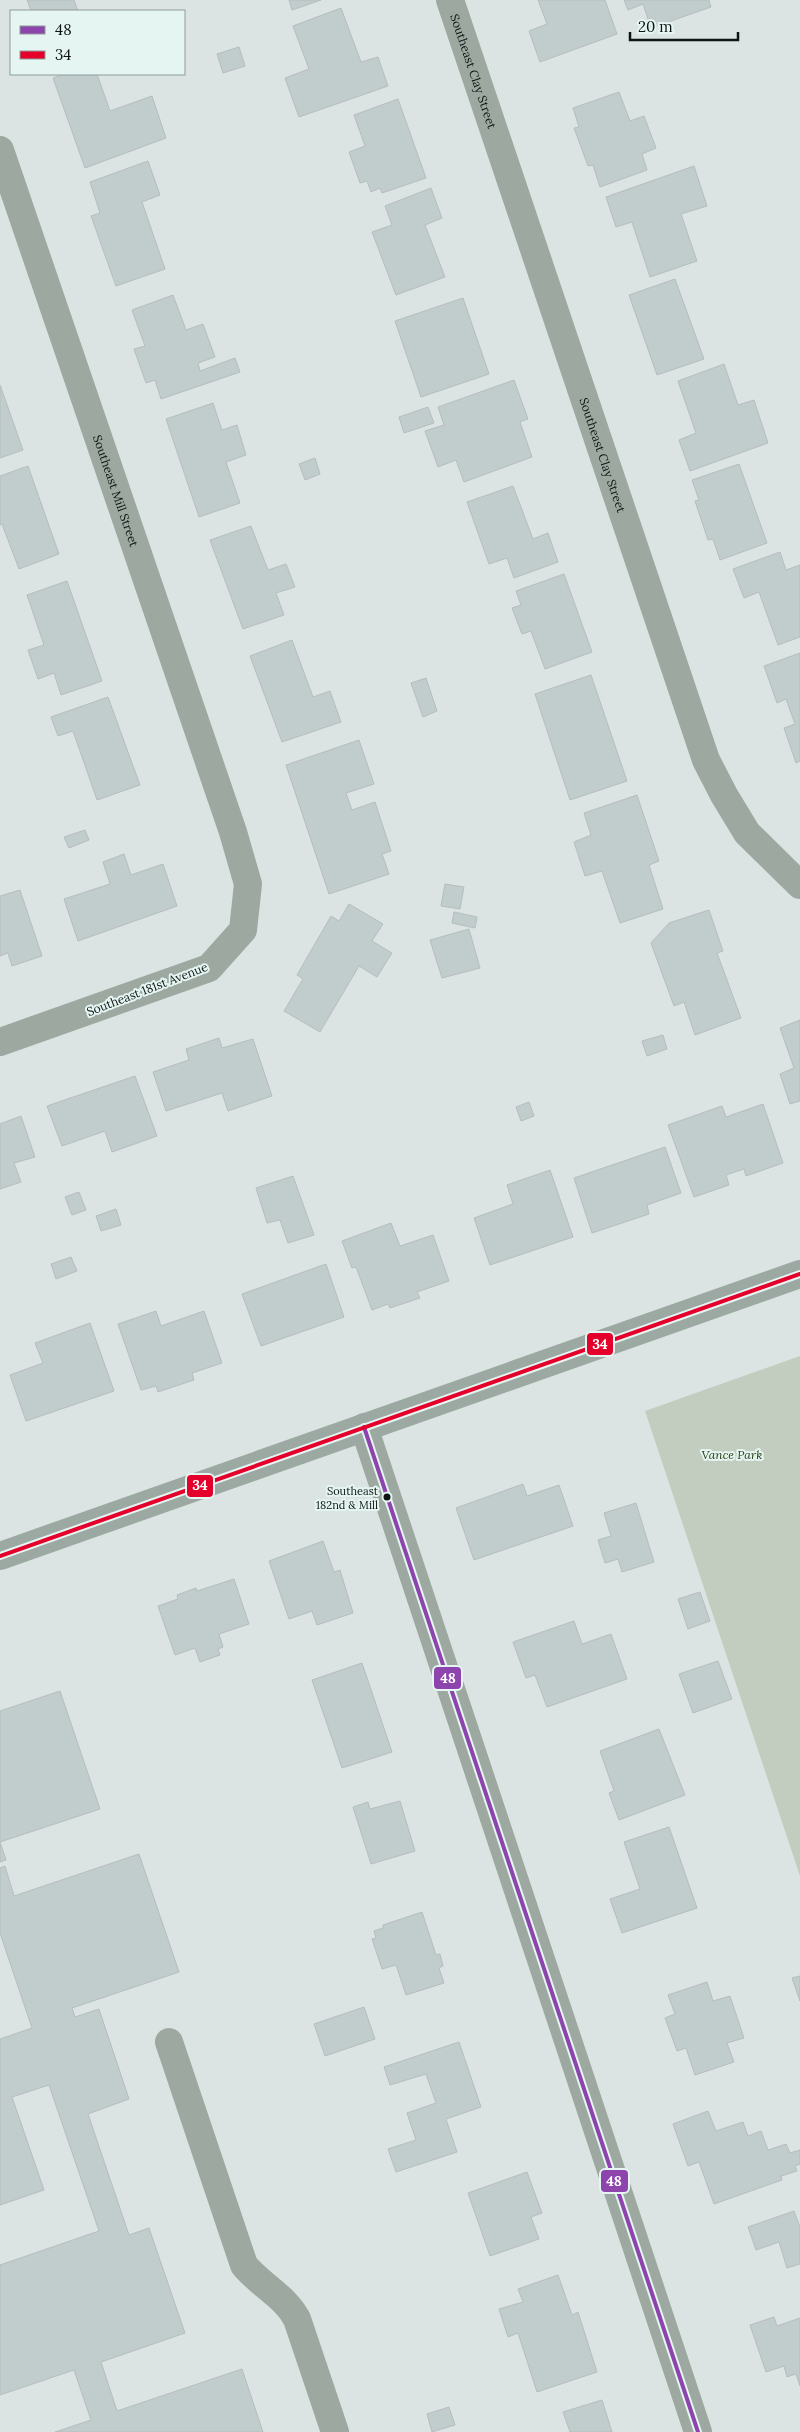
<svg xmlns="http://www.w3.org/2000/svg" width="800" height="2432" font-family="Lora,serif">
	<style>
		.green { fill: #c2cdbf }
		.building { fill: #c1cccd; stroke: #b6bdbd }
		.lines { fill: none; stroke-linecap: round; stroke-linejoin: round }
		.minor { stroke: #9da8a1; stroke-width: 28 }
		.major { stroke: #9ca8a2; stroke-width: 28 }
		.bus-1-casing { stroke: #e4f5f2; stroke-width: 8 }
		.bus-2-casing { stroke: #e4f5f2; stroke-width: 8 }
		.bus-1 { stroke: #8e44ad; stroke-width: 4 }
		.bus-2 { stroke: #e4002b; stroke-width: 4 }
		.bus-dot { fill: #0f1513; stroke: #e4f5f2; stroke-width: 2 }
		.labels { text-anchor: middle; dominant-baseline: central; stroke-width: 4; stroke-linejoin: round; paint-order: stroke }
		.bus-label { font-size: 11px; fill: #0f1513; stroke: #e4f5f2; text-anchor: end }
		.street-label { font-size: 12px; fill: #0f1513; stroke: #e4f5f2 }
		.park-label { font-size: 12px; font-style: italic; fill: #2d4015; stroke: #e4f5f2 }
		.line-badge { stroke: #e4f5f2; stroke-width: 2 }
		.badge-label { font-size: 14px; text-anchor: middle; font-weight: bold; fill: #fff }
	</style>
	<rect width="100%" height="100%" fill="#dbe4e2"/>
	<!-- green -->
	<path class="green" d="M800,1356v520l-155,-465z"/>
	<!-- building -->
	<path class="building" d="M27,0h47l4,11h-47z
		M289,0h32l-29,10z
		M538,0h67l12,34 -77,28 -11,-31 18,-7z
		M624,0h85l2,7 -60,21 -8,-24 -15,6z
		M341,8l20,54 17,-5 10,29 -89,31 -14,-39 24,-9 -16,-43z
		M239,47l6,19 -22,7 -6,-19z
		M64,74h33l13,37 42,-15 14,42 -81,30 -32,-90z
		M619,92l11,29 14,-5 12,32 -14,6 5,16 -47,17 -7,-22 -5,1 -14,-38 5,-1 -6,-19z
		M398,99l28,79 -44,15 -2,-5 -9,4 -4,-11 -7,2 -11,-31 16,-6 -11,-31z
		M148,161l12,34 -18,7 23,67 -49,17 -25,-70 9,-3 -10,-31z
		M694,166l13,40 -26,8 16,47 -47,16 -18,-55 -16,5 -10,-30z
		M431,188l11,30 -17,7 20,52 -49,18 -24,-63 20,-7 -7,-19z
		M675,279l29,80 -47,16 -28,-80z
		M173,295l13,35 17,-6 12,33 -17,6 2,8 35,-13 5,14 -79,27 -6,-19 -9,3 -12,-34 11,-3 -13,-36z
		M463,298l26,76 -68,23 -26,-76z
		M724,364l14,41 16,-5 14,43 -78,28 -11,-31 17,-7 -18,-52z
		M514,380l14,39 -8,3 12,35 -68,25 -8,-22 -18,7 -13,-36 19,-6 -6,-18z
		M0,385l23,65 -23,8z
		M213,403l9,27 15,-5 9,30 -20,7 14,41 -41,14 -33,-98z
		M428,407l6,16 -30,10 -5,-16z
		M315,458l5,16 -15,6 -6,-16z
		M739,464l28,79 -47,17 -7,-21 -5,1 -13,-39 4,-1 -7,-20z
		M28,466l31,88 -40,15 -17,-45 -2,1v-49z
		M513,486l20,53 15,-6 10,29 -44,16 -7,-20 -18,6 -22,-62z
		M251,526l17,44 18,-6 9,23 -19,6 8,22 -41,14 -33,-89z
		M780,552l6,18 14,-5v72l-22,8 -19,-53 -15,6 -11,-29z
		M564,574l28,78 -47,17 -14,-38 -9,3 -10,-26 9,-3 -5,-14z
		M67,581l35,100 -41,14 -7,-22 -16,6 -10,-29 16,-5 -17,-50z
		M292,640l21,57 17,-6 11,31 -59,20 -32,-86z
		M800,653v108l-4,2 -12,-35 11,-4 -9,-25 -9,4 -13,-37z
		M591,675l36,106 -57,19 -35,-106z
		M426,678l11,33 -14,6 -12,-34z
		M108,697l32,88 -43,15 -24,-69 -15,5 -7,-19z
		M359,740l15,44 -28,9 6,17 23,-8 16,49 -9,3 7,20 -60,20 -43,-129z
		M637,795l22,66 -10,4 14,44 -43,14 -18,-52 -17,5 -11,-34 17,-7 -7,-22z
		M85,830l4,10 -20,8 -5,-11z
		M124,854l7,21 32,-11 14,42 -99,35 -14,-42 46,-15 -7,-22z
		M445,884l19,3 -4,22 -19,-3z
		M20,890l22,66 -30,10 -4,-13 -8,3v-60z
		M349,904l34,20 -11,17 20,12 -15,24 -18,-11 -39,66 -36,-21 19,-32 -6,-4 34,-59 8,5z
		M709,910l14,41 -6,2 24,65 -46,17 -11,-33 -10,4 -23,-63 18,-20z
		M454,912l23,5 -2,11 -23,-5z
		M469,929l11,39 -38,10 -12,-38z
		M800,1020v81l-10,3 -10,-30 14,-6 -14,-40z
		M663,1035l4,14 -20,7 -5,-15z
		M219,1038l3,10 31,-9 19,57 -44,15 -6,-18 -56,18 -13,-39 36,-12 -3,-11z
		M135,1076l22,60 -45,16 -7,-21 -43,15 -15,-40z
		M529,1102l5,14 -13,5 -5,-14z
		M763,1104l20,59 -37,13 -2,-7 -18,6 3,10 -35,12 -26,-72 54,-19 4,11z
		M21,1116l14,41 -21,6 7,19 -21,7v-65z
		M665,1147l16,46 -34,12 2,9 -57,19 -18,-55z
		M550,1170l23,67 -83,28 -16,-47 39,-14 -6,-19z
		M293,1176l21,59 -26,8 -8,-23 -13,3 -11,-35z
		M79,1192l7,18 -14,5 -7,-18z
		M116,1209l5,16 -20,6 -5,-15z
		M391,1223l9,23 33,-11 16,46 -32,11 3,6 -30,10 -2,-4 -16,6 -16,-43 -4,1 -10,-27z
		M71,1257l6,14 -21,8 -5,-15z
		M326,1264l18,53 -83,29 -19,-52z
		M156,1311l5,15 43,-15 18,52 -30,10 2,7 -36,12 -2,-6 -15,4 -23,-66z
		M90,1323l24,68 -88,30 -16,-46 33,-12 -8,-20z
		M523,1484l4,12 32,-11 14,41 -99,34 -18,-52z
		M636,1503l18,59 -32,10 -4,-13 -13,4 -7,-23 13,-4 -7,-23z
		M323,1541l11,31 6,-2 13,43 -36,12 -5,-14 -23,8 -20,-58z
		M234,1579l15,45 -30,10 4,13 -5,2 2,6 -20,7 -5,-14 -20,7 -17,-49 20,-7 -1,-4 19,-7 1,3z
		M700,1592l10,29 -22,8 -10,-30z
		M574,1621l8,23 29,-10 16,45 -80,28 -12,-32 -9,3 -13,-36z
		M718,1661l14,38 -39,14 -14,-39z
		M362,1663l30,89 -50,16 -30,-88z
		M60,1691l40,118 -100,33 6,18 -6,2v-151z
		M659,1729l26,66 -66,25 -10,-27 5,-2 -14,-40z
		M400,1801l15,50 -44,13 -18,-57 15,-5 2,7z
		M669,1827l28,81 -75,25 -12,-34 30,-10 -16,-47z
		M139,1854l40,118 -107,36 3,9 24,-8 30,90 -41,15 41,121 20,-7 36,105 -84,29 16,49 125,-42 21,63h-208l36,-12 -17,-50 -74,25v-130l99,-34 -50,-146 -37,12 32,93 -44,15v-166l32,-11 -32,-95v-65l5,-2 9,30z
		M422,1912l14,43 4,-1 3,12 -4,2 5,15 -38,12 -10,-30 -14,4 -10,-30 4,-1 -2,-7 9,-3v-3z
		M800,1976v25l-8,-23z
		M707,1982l6,19 17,-5 14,42 -17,5 7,19 -39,13 -9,-27 -9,3 -12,-33 10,-4 -7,-19z
		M364,2007l11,32 -50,17 -11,-32z
		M459,2042l22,65 -35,12 11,33 -61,20 -8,-23 28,-9 -9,-27 29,-10 -10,-29 -36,11 -6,-18z
		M708,2111l8,20 27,-9 5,14 13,-5 7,19 18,-6 4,9 10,-3v14l-5,2 2,5 -16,5 1,4 -68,24 -15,-42 -11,4 -15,-42z
		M527,2172l15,41 -11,4 8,22 -49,17 -22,-63z
		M794,2211l6,16v37l-13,4 -8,-26 -23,8 -8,-23z
		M558,2275l14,40 6,-3 19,60 -60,20 -19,-59 -10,4 -9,-28 24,-7 -5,-13z
		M774,2317l3,9 23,-8v68l-4,-12 -9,3 -3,-11 -18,6 -16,-47z
		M602,2400l10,32h-42l-7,-20z
		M449,2407l6,18 -23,7 -5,-18z"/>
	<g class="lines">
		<!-- minor -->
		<g class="minor">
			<path id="s1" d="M450,0l256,760 18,35 23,38 53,52"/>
			<path id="s2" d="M0,150l233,682 15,52 -5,46 -34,38 -209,74"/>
			<path d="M364,1427l334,1005"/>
			<path d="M169,2042l75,223c16,20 41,31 53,54l38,113"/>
		</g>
		<!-- major -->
		<path class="major" d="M0,1556l800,-282"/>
		<defs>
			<path id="bus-1" d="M364,1427l334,1005"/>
			<path id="bus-2" d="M0,1556l800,-282"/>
		</defs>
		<!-- bus-1 casing -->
		<use href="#bus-1" class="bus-1-casing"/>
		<!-- bus-2 casing -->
		<use href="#bus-2" class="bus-2-casing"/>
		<!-- bus-1 -->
		<use href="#bus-1" class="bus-1"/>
		<!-- bus-2 -->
		<use href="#bus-2" class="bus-2"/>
	</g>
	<!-- markers -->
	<circle class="bus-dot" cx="387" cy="1497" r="4.5"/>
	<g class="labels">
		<!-- bus labels -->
		<g class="bus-label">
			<text x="378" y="1491">Southeast<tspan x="378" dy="14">182nd &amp; Mill</tspan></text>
		</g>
		<!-- street labels -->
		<g class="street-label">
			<text stroke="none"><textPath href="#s1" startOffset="75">Southeast Clay Street</textPath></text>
			<text stroke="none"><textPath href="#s1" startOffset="480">Southeast Clay Street</textPath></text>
			<text stroke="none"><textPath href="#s2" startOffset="360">Southeast Mill Street</textPath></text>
			<text transform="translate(147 989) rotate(-21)">Southeast 181st Avenue</text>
		</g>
		<!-- park labels -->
		<g class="park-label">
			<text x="732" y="1454">Vance Park</text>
		</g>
	</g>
	<g class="line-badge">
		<rect x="586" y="1332" width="28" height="24" rx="5" fill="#e4002b"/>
		<rect x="186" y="1474" width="28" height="24" rx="5" fill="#e4002b"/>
		<rect x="433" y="1666" width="29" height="24" rx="5" fill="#8e44ad"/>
		<rect x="600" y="2169" width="29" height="24" rx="5" fill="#8e44ad"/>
	</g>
	<g class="badge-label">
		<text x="600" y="1349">34</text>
		<text x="200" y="1490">34</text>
		<text x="448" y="1683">48</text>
		<text x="614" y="2186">48</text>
	</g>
	<!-- legend -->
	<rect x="10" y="10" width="175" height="65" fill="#e4f5f2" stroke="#8f9b99"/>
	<rect x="20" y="26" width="25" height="8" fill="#8e44ad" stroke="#8f9b99"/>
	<text x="55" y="35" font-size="15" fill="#0f1513">48</text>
	<rect x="20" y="51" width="25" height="8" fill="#e4002b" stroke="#8f9b99"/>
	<text x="55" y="60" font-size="15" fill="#0f1513">34</text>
	<!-- scale -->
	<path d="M630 32v8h108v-8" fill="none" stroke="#0f1513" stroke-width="2.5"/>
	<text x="638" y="32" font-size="15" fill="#0f1513" stroke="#e4f5f2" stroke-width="4" paint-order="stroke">20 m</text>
</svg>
